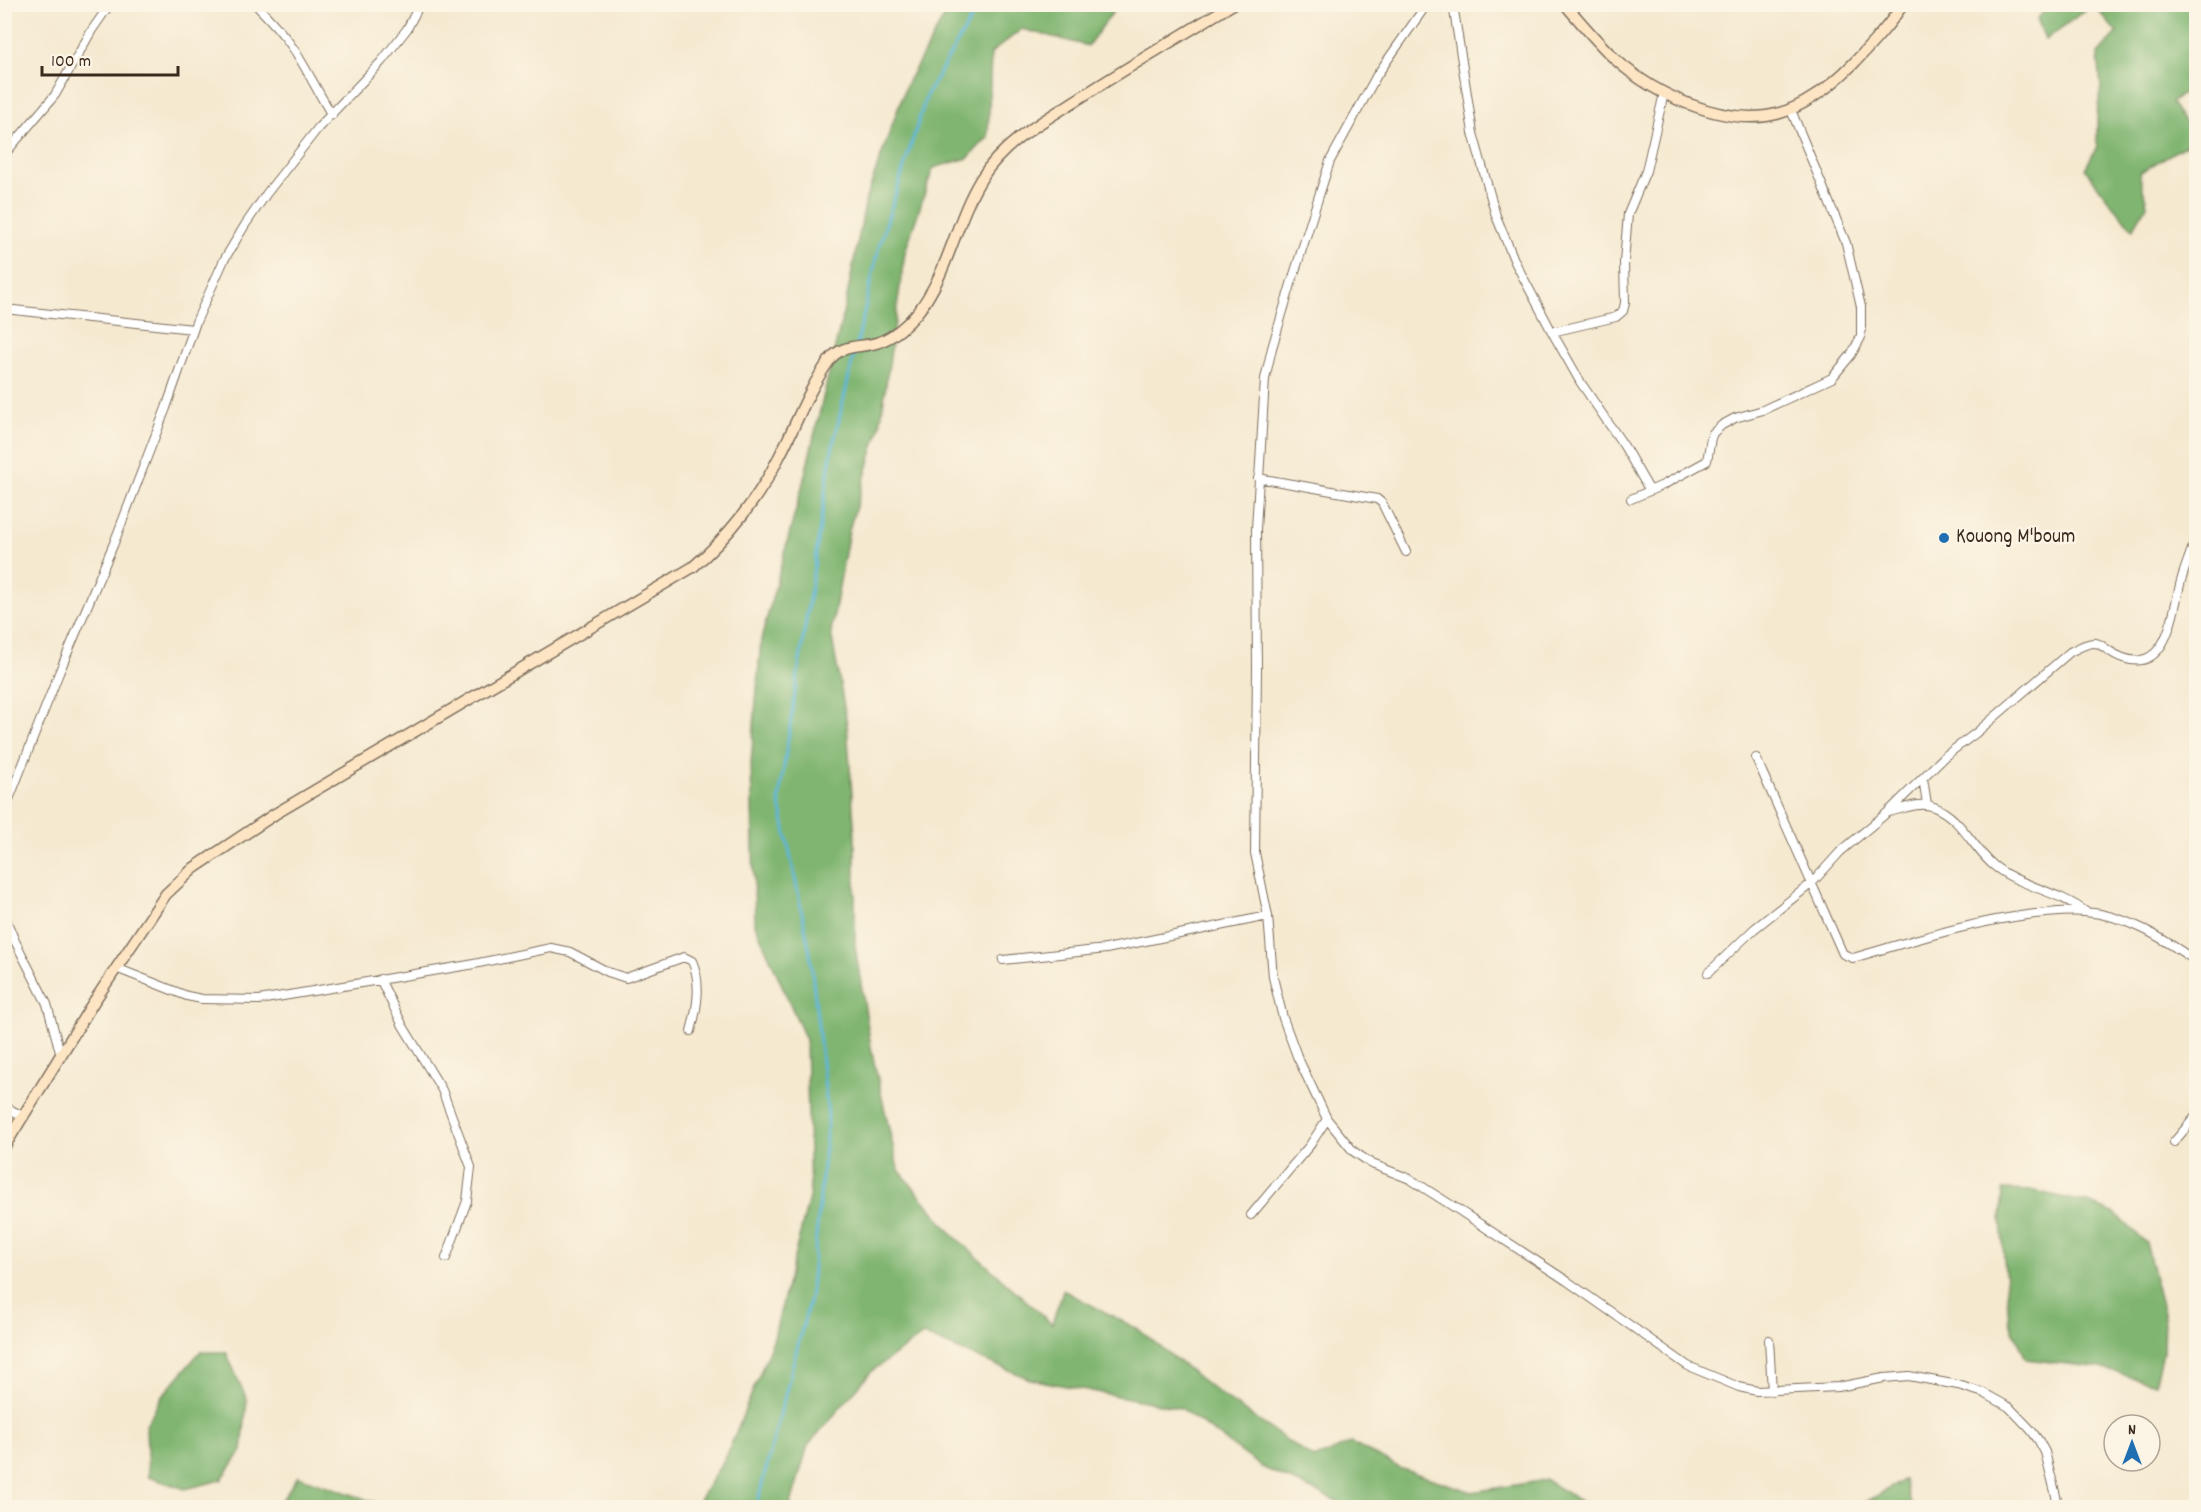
<svg xmlns="http://www.w3.org/2000/svg" width="2201" height="1512" font-family="Dekko,sans-serif">
	<style>
		.forest { fill: #80b571; stroke: #5e7048; stroke-width: 1.5 }
		.lines { fill: none; stroke-linecap: round; stroke-linejoin: round }
		.stream { stroke: #5ab5d7; stroke-width: 3 }
		.street-casing { stroke: #7c6d5c; stroke-width: 10 }
		.secondary-casing { stroke: #7c6d5c; stroke-width: 13 }
		.street { stroke: #fff; stroke-width: 8 }
		.secondary { stroke: #fde5c4; stroke-width: 10 }
		.poi-dot { fill: #1f6fb2; stroke: #fcf5e5; stroke-width: 2 }
		.labels { text-anchor: middle; dominant-baseline: central; stroke-width: 5; stroke-linejoin: round; paint-order: stroke }
		.poi-label { font-size: 21px; fill: #3b2a1e; stroke: #fcf5e5; text-anchor: start }
	</style>
	<rect width="100%" height="100%" fill="#fcf5e5"/>
	<filter id="ink" filterUnits="userSpaceOnUse"><feTurbulence type="fractalNoise" baseFrequency=".0167" numOctaves="2"/><feDisplacementMap in="SourceGraphic" scale="12" xChannelSelector="R" yChannelSelector="G"/><feConvolveMatrix kernelMatrix="1 2 1 2 8 2 1 2 1" color-interpolation-filters="sRGB"/></filter>
	<filter id="wash" filterUnits="userSpaceOnUse"><feTurbulence type="fractalNoise" baseFrequency=".008" numOctaves="4" result="noise"/><feDisplacementMap in="SourceGraphic" scale="24" xChannelSelector="R" yChannelSelector="G"/><feGaussianBlur stdDeviation="1.35" result="paint"/><feColorMatrix in="noise" values="0 0 0 0 0 0 0 0 0 0 0 0 0 0 0 0 0 1.4 0 .05"/><feComposite in="paint" operator="in"/></filter>
	<g filter="url(#wash)">
		<rect width="100%" height="100%" fill="#f5e9d0"/>
		<!-- forest -->
		<path class="forest" d="M951,5h167l-30,41 -66,-17 -31,24 -3,84 -20,21 -35,10 -28,84 -25,174 -31,104 -18,102 16,92 8,114v108l17,107 26,116 54,65 100,90 11,-34 76,40 78,62 97,67 37,-16 51,26 70,23 74,-12 44,27 -234,1 -13,-4 -81,-37 -82,-59 -150,-29 -107,-44 -51,36 -64,74 -18,62 -96,1 32,-51 47,-116 37,-147 -4,-154 -51,-116 -4,-161 10,-123 41,-153 45,-190 19,-98 41,-116z
			M2052,5v-1l40,1 -47,35 -8,-22z
			M2094,5h102v79l-25,19 25,36 -57,34 8,32 -14,24 -20,-23 -28,-37 12,-23v-33l4,-26 -3,-33 19,-21z
			M2003,1190l32,1 53,12 28,11 30,29 18,70 -1,39 -8,32 -54,-16 -75,-9 -17,-39 -8,-100z
			M200,1352h26l21,48 -5,51 -21,29 -36,9 -37,-12 -2,-52 16,-29z
			M298,1476l90,31h-111z
			M1904,1480l8,27h-53l4,-3z"/>
		<g class="lines">
			<!-- stream -->
			<path class="stream" d="M857,344l21,-94 49,-156 53,-90
				M756,1508l54,-210 18,-182 -18,-163 -31,-154 52,-345 24,-104"/>
		</g>
	</g>
	<g filter="url(#ink)">
		<g class="lines">
			<defs>
				<path id="street" d="M255,4c14,14 27,28 38,44 14,21 25,45 39,67
					M1427,4l-50,71 -47,86 -39,123 -19,64 -7,31 -9,150 1,140 -2,184 13,63 5,61 10,41 14,38 30,63 26,32 19,13 38,15 41,26 116,76 121,85 51,21 18,4 81,-4 46,-9 25,-2 49,9 26,8 25,14 22,23 8,11 6,11 14,56
					M1453,4l20,129 23,83 19,46 37,70 29,51 43,63 26,45
					M4,155l51,-60 37,-65 18,-26
					M4,309l189,20
					M1552,332l64,-15 7,-6 2,-8 -1,-41 4,-48 18,-43 18,-78
					M1258,478l119,21 5,4 24,49
					M1631,499l32,-14 44,-24 4,-23 2,-5 9,-8 13,-7 28,-8 69,-32 19,-23 10,-18v-30l-15,-64 -55,-133
					M1756,758l87,196 10,4c59,-17 120,-37 182,-44 16,-1 33,-4 50,-2 42,3 77,26 111,49
					M1923,778l4,26
					M4,812l55,-139 55,-130 52,-135 30,-86 28,-62 21,-35 22,-32 51,-65 63,-66 26,-33 13,-25
					M1889,812c13,-3 31,-11 45,-5 26,10 38,39 58,57 25,22 65,26 94,48
					M4,915l11,26 32,63 14,52
					M1003,960l103,-11 162,-33
					M116,968l71,28 15,3 57,1 210,-35 82,-17 19,4 38,20 18,6 58,-21 8,4c10,22 5,48 -1,70
					M1708,973l46,-44 58,-46 28,-31 48,-40 57,-56 31,-23 94,-81c35,-19 25,-4 53,6 46,16 50,-49 58,-77 4,-14 10,-29 15,-43
					M380,979l23,47 39,64 29,77 -4,34 -21,57
					M4,1106l20,11
					M2174,1142l22,-26
					M1251,1215l59,-70 17,-26
					M1769,1340l3,51"/>
				<path id="secondary" d="M1565,4c16,19 32,38 50,55 21,19 47,35 74,45 70,27 112,12 164,-40 18,-19 36,-38 50,-60
					M4,1147l89,-144 73,-109 28,-26 81,-54 418,-247c34,-29 66,-69 86,-110 17,-32 29,-67 50,-96 13,-19 35,-12 53,-20 14,-6 25,-16 35,-28 32,-40 38,-92 64,-134 24,-39 68,-61 105,-85 49,-31 98,-60 147,-90"/>
			</defs>
			<!-- street casing -->
			<use href="#street" class="street-casing"/>
			<!-- secondary casing -->
			<use href="#secondary" class="secondary-casing"/>
			<!-- street -->
			<use href="#street" class="street"/>
			<!-- secondary -->
			<use href="#secondary" class="secondary"/>
		</g>
	</g>
	<!-- markers -->
	<circle class="poi-dot" cx="1944" cy="538" r="6"/>
	<g class="labels">
		<!-- poi labels -->
		<g class="poi-label">
			<text x="1956" y="538">Kouong M'boum</text>
		</g>
	</g>
	<!-- margin -->
	<rect width="2201" height="1512" fill="none" stroke="#fcf5e5" stroke-width="24"/>
	<!-- north arrow -->
	<g transform="translate(2132 1443)"><circle r="28" fill="#fcf5e5" stroke="#afa495" stroke-width="1.5"/>
	<path d="M0-4.5L10 22L0 15L-10 22Z" fill="#1f6fb2"/>
	<text y="-9" font-size="16" font-weight="bold" text-anchor="middle" fill="#3b2a1e">N</text>
	</g>
	<!-- scale -->
	<path d="M42 66v9h136v-9" fill="none" stroke="#3b2a1e" stroke-width="3"/>
	<text x="51" y="66" font-size="18" fill="#3b2a1e" stroke="#fcf5e5" stroke-width="4.5" paint-order="stroke">100 m</text>
</svg>
